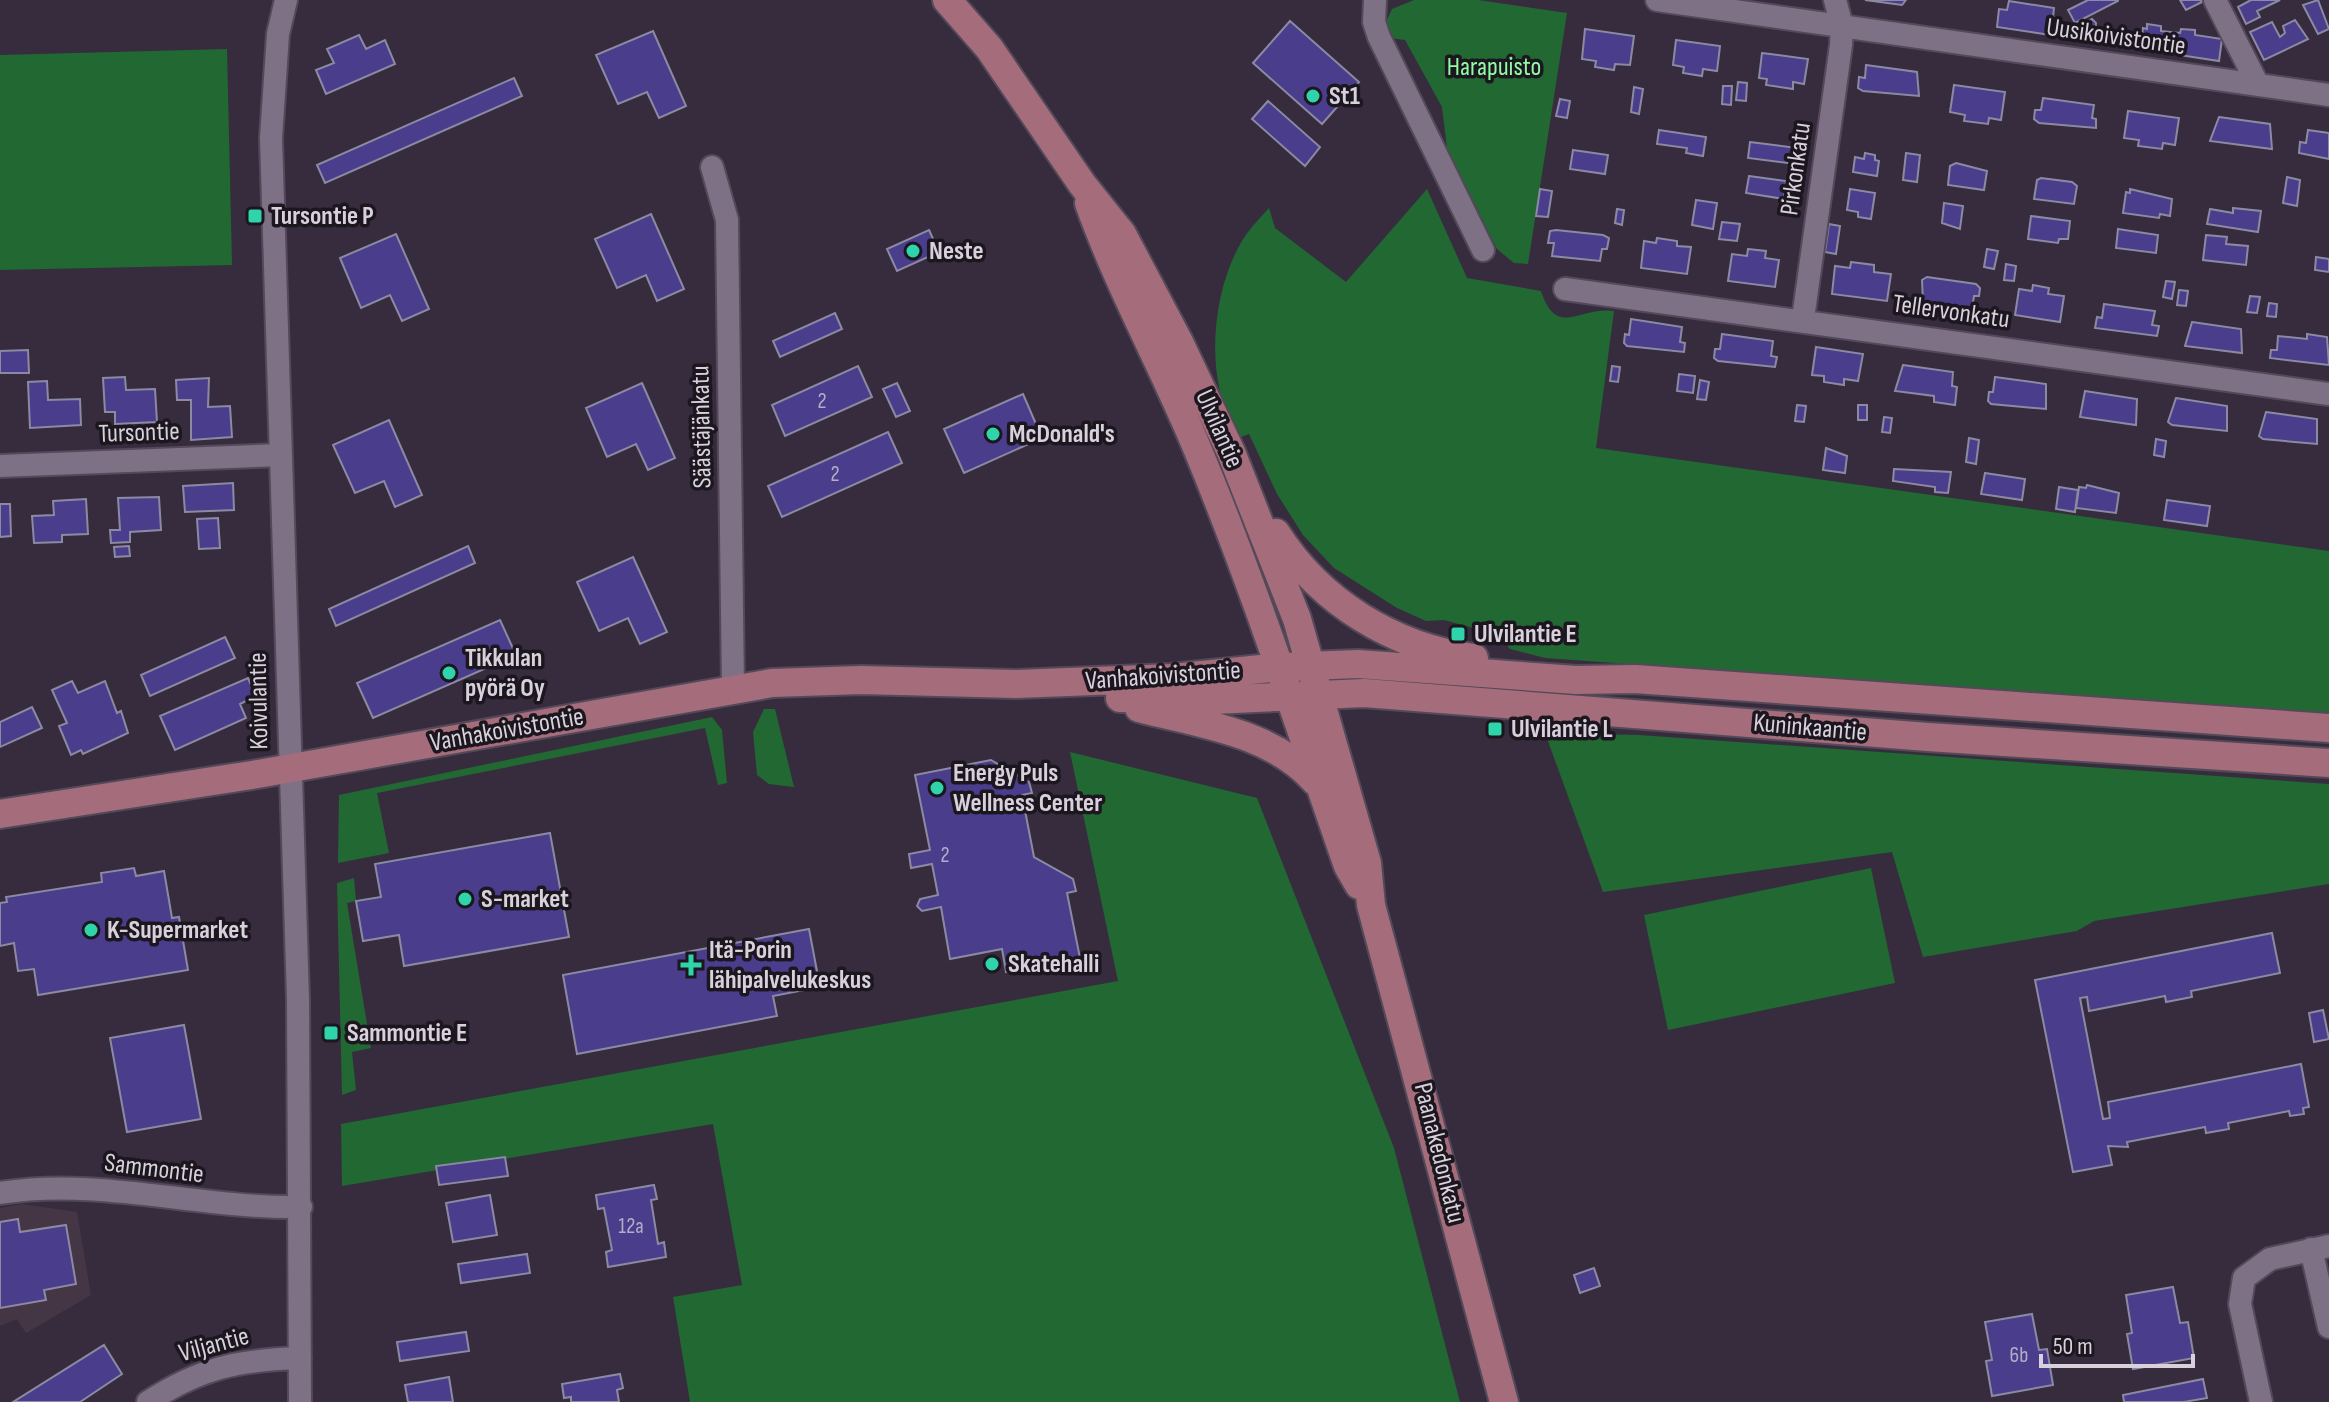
<svg xmlns="http://www.w3.org/2000/svg" width="2329" height="1402" font-family="'Sofia Sans Condensed',sans-serif">
	<style>
		.industrial { fill: #443644 }
		.green { fill: #216833 }
		.building { fill: #4a3d8c; stroke: #8b8aa2; stroke-width: 2 }
		.lines { fill: none; stroke-linecap: round; stroke-linejoin: round }
		.minor-casing { stroke: #534958; stroke-width: 26 }
		.major-casing { stroke: #534958; stroke-width: 32 }
		.minor { stroke: #7e7186; stroke-width: 22 }
		.major { stroke: #a56d7b; stroke-width: 28 }
		.poi-dot { fill: #30d4aa; stroke: #1c171f; stroke-width: 3 }
		.labels { text-anchor: middle; dominant-baseline: central; stroke-width: 7; stroke-linejoin: round; paint-order: stroke }
		.number-label { font-size: 22px; fill: #b4acc8 }
		.street-label { font-size: 26px; fill: #d8d1dc; stroke: #1c171f }
		.park-label { font-size: 26px; fill: #8ffca4; stroke: #1c171f }
		.poi-label { font-size: 26px; font-weight: bold; fill: #d8d1dc; stroke: #1c171f; text-anchor: start }
	</style>
	<rect width="100%" height="100%" fill="#372c3e"/>
	<!-- industrial -->
	<path class="industrial" d="M22,1204l55,8 14,83 -65,38 -9,-14 -17,7v-118z"/>
	<!-- green -->
	<path class="green" d="M1414,0h64l89,13 -39,251 -14,-1 -17,-14 -50,-101 -5,-41 -37,-67 -15,-2 -4,-16 6,-13z
		M227,49l5,216 -232,5v-215z
		M1427,189l40,89 74,13c16,48 38,15 73,20l-18,137 733,103v163l-784,-56 -35,-9 -11,-14 -55,-15 -18,1 -29,-13 -63,-40 -31,-33 -26,-41 -28,-60 -8,3c-7,-14 -17,-30 -21,-45 -11,-48 -3,-109 22,-151 7,-12 18,-23 27,-33l6,20 71,54z
		M764,709h11l19,78 -25,-3 -12,-9 -4,-43z
		M712,717l10,13 5,53 -9,2 -13,-57 -328,65 12,60 -51,10 1,-68z
		M1545,733l94,2 690,49v100l-235,37 -17,10 -154,26 -31,-105 -289,40z
		M1070,752l187,46 137,350 66,254h-770l-17,-105 69,-12 -29,-161 -371,62 -1,-62 777,-143z
		M1871,868l24,115 -227,47 -24,-115z
		M354,878l2,23 -9,2 24,145 -19,4 4,38 -14,5 -5,-212z"/>
	<!-- building -->
	<path class="building" d="M1906,0l-4,5 -37,-5z
		M2088,0h30v1l-43,22 -7,-13z
		M2180,0h21l1,2 -16,8z
		M2251,0h29l-23,11 3,6 -14,7 -8,-17z
		M2318,0l11,29 -11,5 -15,-29z
		M2009,1l45,7 -1,9 7,2 -2,17 -61,-9 2,-18 8,1z
		M2092,19l4,4 -2,19 -16,-3 1,-8 4,-2 -2,-4z
		M2295,20l13,19 -44,21 -14,-28 22,-10 8,15 5,-4 -2,-7z
		M1290,21l69,61 -37,42 -69,-61z
		M2147,24l14,2v5l19,2 1,-4 14,1v5l27,4 -3,22 -79,-12 3,-21 4,1z
		M1585,29l49,7 -4,29 -15,-1 -1,6 -19,-3 1,-6 -14,-2z
		M653,31l33,75 -27,12 -12,-26 -29,12 -22,-49z
		M2119,31l11,5 -2,11 -25,-4 2,-11 13,2z
		M359,35l7,14 19,-9 10,24 -69,30 -10,-24 18,-7 -7,-14z
		M1676,40l44,6 -3,25 -14,-2 -1,7 -19,-3 1,-6 -11,-2z
		M1762,53l46,6 -4,25 -11,-2v7l-27,-4 1,-6 -8,-1z
		M1866,65l51,7 2,24 -56,-5 -5,-3 1,-11 6,1z
		M514,78l8,18 -197,87 -8,-18z
		M1738,82l9,1 -1,18 -10,-1z
		M1954,85l51,7 -4,28 -12,-2 -1,6 -24,-3 1,-6 -15,-3z
		M1723,86h9l-1,19 -9,-1z
		M1634,87l9,2 -4,25 -8,-2z
		M2043,98l51,7 -2,13 4,1v9l-57,-5 -5,-4 1,-9h6z
		M1560,99l10,2 -3,17 -11,-2z
		M1268,101l52,46 -15,19 -53,-47z
		M2128,111l51,7 -4,27 -12,-2 -1,6 -24,-3 1,-6 -15,-2z
		M2219,117l51,7 2,25 -62,-8z
		M1659,130l47,7 -3,19 -17,-3 1,-5 -30,-4z
		M2308,130l21,3v26l-30,-6 1,-11 6,1z
		M1750,142l47,6 -2,16 -47,-6z
		M1573,150l35,5 -3,19 -35,-5z
		M1865,153l10,2v5l4,1 -2,15 -24,-4 2,-15 9,2z
		M1906,153l14,2 -3,27 -14,-2z
		M1956,163l31,8 -3,19 -36,-5 2,-19z
		M1749,176l37,5 -2,18 -38,-6z
		M2287,177l13,3 -3,26 -14,-3z
		M2041,178l31,4 5,4 -3,18 -40,-5 3,-19z
		M1540,189l12,2 -4,26 -12,-1z
		M1850,189l25,4 -4,26 -13,-2v-5l-11,-2z
		M2130,189l42,10 -2,17 -10,-2 -1,4 -36,-5 3,-21 4,1z
		M1696,200l21,3 -4,26 -21,-4z
		M1944,203l19,3 -3,23 -18,-6z
		M2233,208l28,3 -3,21 -51,-8 3,-15 23,4z
		M1617,209l7,1 -2,15 -7,-2z
		M651,214l33,75 -27,12 -11,-26 -29,13 -22,-49z
		M2031,216l39,5 -2,18h-9l-1,4 -30,-4z
		M1722,222l18,2 -3,17 -18,-2z
		M1829,224l11,2 -4,28 -11,-2z
		M2118,229l40,6 -2,18 -40,-5z
		M929,230l10,22 -42,19 -10,-22z
		M1556,230l47,5 6,3 -2,11h-5l-2,12 -48,-5 2,-13h-6l2,-12z
		M396,234l33,75 -27,12 -12,-26 -29,13 -21,-50z
		M2206,235l21,2 -1,7 22,2 -2,19 -43,-5z
		M1657,238l20,3v5l14,1 -4,27 -46,-6 3,-27 12,2z
		M1748,249l18,2 -1,7 14,2 -4,27 -47,-6 4,-27 15,2z
		M1987,249l11,2 -4,18 -10,-2z
		M2316,257l13,2v13l-14,-2z
		M1851,262l23,3v7l17,2 -4,27 -55,-7 3,-28 15,2z
		M2006,264l10,2 -2,15 -10,-1z
		M1927,277l49,7 4,4 -1,8h-5l-2,13 -49,-7 -1,-22z
		M2166,281l9,1 -3,17 -9,-2z
		M2033,285l16,3 -1,6 16,2 -4,26 -45,-7 4,-26 13,2z
		M2179,290l9,1 -2,15 -9,-1z
		M2250,296l10,1 -3,16 -10,-1z
		M2269,303l8,1 -1,13 -9,-1z
		M2104,304l51,7 -3,14 7,1 -2,10 -62,-8 2,-11 5,1z
		M835,313l7,16 -62,28 -7,-16z
		M1631,319l51,8 -2,15 5,1 -1,9 -57,-6 -3,-3 1,-9 4,1z
		M2192,322l49,7 1,24 -57,-7z
		M1722,334l51,7 -2,15 6,1 -2,10 -57,-6 -4,-3 1,-9h5z
		M2307,334l20,3 2,28 -59,-7 1,-8h6l1,-14 29,3z
		M1816,347l47,7 -5,27 -14,-2v6l-20,-3v-6l-12,-1z
		M28,350l1,23h-29v-22z
		M1903,365l50,7 -1,14 5,1 -2,18 -21,-3v-6l-39,-5z
		M858,366l14,31 -87,39 -13,-31z
		M1612,366l8,1 -2,15 -8,-1z
		M1679,374l16,2 -2,17 -16,-2z
		M125,377l1,13 29,-1 2,33 -42,2v-12h-10l-2,-34z
		M1995,377l51,7v25l-55,-5 -3,-3 1,-9h4z
		M209,378l-1,29 22,-1 2,31 -41,3v-40h-14l-1,-20z
		M1700,380l9,2 -3,18 -9,-1z
		M47,381l1,19 32,-1 1,26 -51,3 -2,-46z
		M642,383l33,75 -27,12 -12,-26 -29,13 -21,-49z
		M897,383l13,28 -14,6 -13,-28z
		M2085,391l52,8 -1,26 -56,-8z
		M1023,394l19,44 -78,35 -20,-44z
		M2176,398l51,8v25l-55,-6 -4,-3z
		M1797,405l9,1 -2,16 -9,-1z
		M1858,405h9v15h-9z
		M2266,412l51,7v25l-54,-5 -4,-3z
		M1884,417l8,1 -2,15 -8,-1z
		M389,420l33,75 -27,12 -11,-26 -29,12 -22,-48z
		M888,432l14,31 -120,54 -14,-31z
		M1969,438l10,2 -3,24 -10,-2z
		M2156,439l10,2 -2,16 -10,-2z
		M1826,448l21,8 -2,17 -22,-3z
		M1894,469l57,3 -3,21 -13,-1v-5l-42,-6z
		M1985,473l40,6 -3,21 -41,-6z
		M233,483l1,27 -49,2 -2,-26z
		M2087,485l32,8 -3,20 -40,-5 3,-21 7,1z
		M2059,487l19,3 -3,22 -19,-3z
		M159,497l2,33 -31,2v10l-19,1 -1,-13h10l-2,-32z
		M86,499l2,35 -26,1v7l-28,1 -2,-27 22,-1 -1,-14z
		M2167,500l43,6 -3,20 -43,-6z
		M0,504h10l1,32 -11,1z
		M218,518l2,30 -21,1 -2,-30z
		M129,546l1,10 -15,1 -1,-10z
		M468,546l7,17 -139,63 -7,-17z
		M633,557l34,75 -27,12 -12,-26 -29,13 -22,-49z
		M500,620l16,35 -143,63 -16,-35z
		M225,637l10,21 -85,38 -9,-21z
		M248,678l8,18 -16,8 6,14 -71,32 -15,-34z
		M72,681l6,12 27,-12 12,32 4,-2 7,22 -45,21 -2,-4 -10,5 -12,-29 8,-3 -15,-33z
		M32,707l10,21 -42,19v-25z
		M991,760l38,22 3,11 -10,2 12,62 39,22 3,12 -9,2 13,65 -74,14 -4,-23 -52,10 -9,-52 -19,4 -5,-5 3,-7 18,-4 -6,-31 -21,4 -2,-14 21,-4 -15,-75z
		M550,833l19,104 -165,29 -5,-31 -36,6 -7,-40 25,-4 -6,-33z
		M134,868l2,8 28,-5 8,47 7,-1 9,53 -150,25 -4,-26 -16,2 -4,-28 -14,3v-43l7,-1 -1,-5 96,-15 -1,-9z
		M809,929l11,58 -47,9 4,20 -200,38 -14,-79z
		M2272,933l8,40 -89,18 1,6 -26,5 -1,-6 -76,15 -2,-14 -7,1 23,121 7,-1 -2,-16 193,-38 8,43 -6,1 1,6 -14,2 -1,-5 -61,12 1,6 -23,4 -1,-6 -78,15 1,5 -20,-1 4,19 -39,7 -38,-192z
		M2323,1010l6,29 -15,3 -5,-29z
		M184,1025l17,94 -74,13 -17,-94z
		M505,1157l3,19 -69,9 -3,-19z
		M654,1185l3,14 -6,1 7,44 6,-2 2,15 -58,10 -2,-15 6,-2 -8,-42 -6,1 -2,-14z
		M490,1195l7,40 -44,7 -7,-39z
		M18,1219l2,13 46,-7 10,59 -32,6 2,10 -46,8v-86z
		M527,1254l3,19 -69,10 -3,-19z
		M1594,1268l6,18 -20,7 -6,-18z
		M2173,1287l7,36 8,-1 6,36 -61,11 -6,-35 5,-1 -6,-38z
		M2032,1314l7,36 8,-1 6,36 -61,11 -6,-35 6,-1 -7,-38z
		M466,1332l3,19 -69,10 -3,-19z
		M104,1345l18,29 -42,28h-67z
		M620,1374l3,14 -6,2 2,12h-48v-5l-7,1 -2,-14z
		M449,1377l4,25h-45l-3,-17z
		M2203,1379l4,19 -23,4h-60l-1,-7z"/>
	<g class="lines">
		<defs>
			<path id="minor" d="M286,0l-8,34 -7,104 27,861 2,403
				M1375,0l-1,22 5,15 104,213
				M1657,0l672,95
				M2215,0l43,85
				M712,167l15,53 6,468
				M1565,289l764,105
				M1803,319l38,-274 1,-19 -7,-26
				M0,466l280,-11
				M0,1193c101,-16 200,16 301,14
				M2311,1249l18,78
				M148,1402c52,-34 90,-42 152,-44
				M2261,1402l-21,-98 4,-26 26,-19 59,-13"/>
			<path id="major" d="M947,0l42,48 93,136 40,50 57,108 52,110 66,167 70,244 4,42 133,497
				M1089,203c30,84 74,163 108,245 57,137 102,278 151,418l11,19
				M1276,533c44,69 117,114 198,125
				M1120,698l93,2 151,-7 564,44 401,26
				M1139,708c60,16 133,24 176,73
				M0,814l252,-39 520,-92 89,-3 155,4 156,-6 108,-11 78,-3 218,16 59,-1 694,49"/>
		</defs>
		<!-- minor casing -->
		<use href="#minor" class="minor-casing"/>
		<!-- major casing -->
		<use href="#major" class="major-casing"/>
		<!-- minor -->
		<use href="#minor" class="minor"/>
		<!-- major -->
		<use href="#major" class="major"/>
	</g>
	<!-- markers -->
	<g class="poi-dot">
		<circle cx="1313" cy="96" r="8"/>
		<rect x="247" y="208" width="16" height="16" rx="4"/>
		<circle cx="913" cy="251" r="8"/>
		<circle cx="993" cy="434" r="8"/>
		<rect x="1450" y="626" width="16" height="16" rx="4"/>
		<circle cx="449" cy="673" r="8"/>
		<rect x="1487" y="721" width="16" height="16" rx="4"/>
		<circle cx="937" cy="788" r="8"/>
		<circle cx="465" cy="899" r="8"/>
		<circle cx="91" cy="930" r="8"/>
		<circle cx="992" cy="964" r="8"/>
		<path d="M687 953h8v8h8v8h-8v8h-8v-8h-8v-8h8z"/>
		<rect x="323" y="1025" width="16" height="16" rx="4"/>
	</g>
	<g class="labels">
		<!-- number labels -->
		<g class="number-label">
			<text x="822" y="401">2</text>
			<text x="835" y="474">2</text>
			<text x="945" y="855">2</text>
			<text x="631" y="1226">12a</text>
			<text x="2019" y="1355">6b</text>
		</g>
		<!-- street labels -->
		<g class="street-label">
			<text transform="translate(2116 37) rotate(8)">Uusikoivistontie</text>
			<text transform="translate(1796 169) rotate(-82)">Pirkonkatu</text>
			<text transform="translate(1951 312) rotate(8)">Tellervonkatu</text>
			<text transform="translate(702 427) rotate(-91)">Säästäjänkatu</text>
			<text transform="translate(1219 429) rotate(66)">Ulvilantie</text>
			<text transform="translate(139 433) rotate(-2)">Tursontie</text>
			<text transform="translate(1163 676) rotate(-4)">Vanhakoivistontie</text>
			<text transform="translate(259 701) rotate(-91)">Koivulantie</text>
			<text transform="translate(1810 728) rotate(5)">Kuninkaantie</text>
			<text transform="translate(507 730) rotate(-10)">Vanhakoivistontie</text>
			<text transform="translate(1439 1153) rotate(76)">Paanakedonkatu</text>
			<text transform="translate(154 1169) rotate(7)">Sammontie</text>
			<text transform="translate(214 1345) rotate(-15)">Viljantie</text>
		</g>
		<!-- park labels -->
		<g class="park-label">
			<text x="1494" y="67">Harapuisto</text>
		</g>
		<!-- poi labels -->
		<g class="poi-label">
			<text x="1329" y="96">St1</text>
			<text x="271" y="216">Tursontie P</text>
			<text x="929" y="251">Neste</text>
			<text x="1009" y="434">McDonald's</text>
			<text x="1474" y="634">Ulvilantie E</text>
			<text x="465" y="658">Tikkulan<tspan x="465" dy="30">pyörä Oy</tspan></text>
			<text x="1511" y="729">Ulvilantie L</text>
			<text x="953" y="773">Energy Puls<tspan x="953" dy="30">Wellness Center</tspan></text>
			<text x="481" y="899">S-market</text>
			<text x="107" y="930">K-Supermarket</text>
			<text x="709" y="950">Itä-Porin<tspan x="709" dy="30">lähipalvelukeskus</tspan></text>
			<text x="1008" y="964">Skatehalli</text>
			<text x="347" y="1033">Sammontie E</text>
		</g>
	</g>
	<!-- scale -->
	<path d="M2041 1354v12h152v-12" fill="none" stroke="#d8d1dc" stroke-width="4"/>
	<text x="2053" y="1354" font-size="24" fill="#d8d1dc" stroke="#1c171f" stroke-width="6" paint-order="stroke">50 m</text>
</svg>
